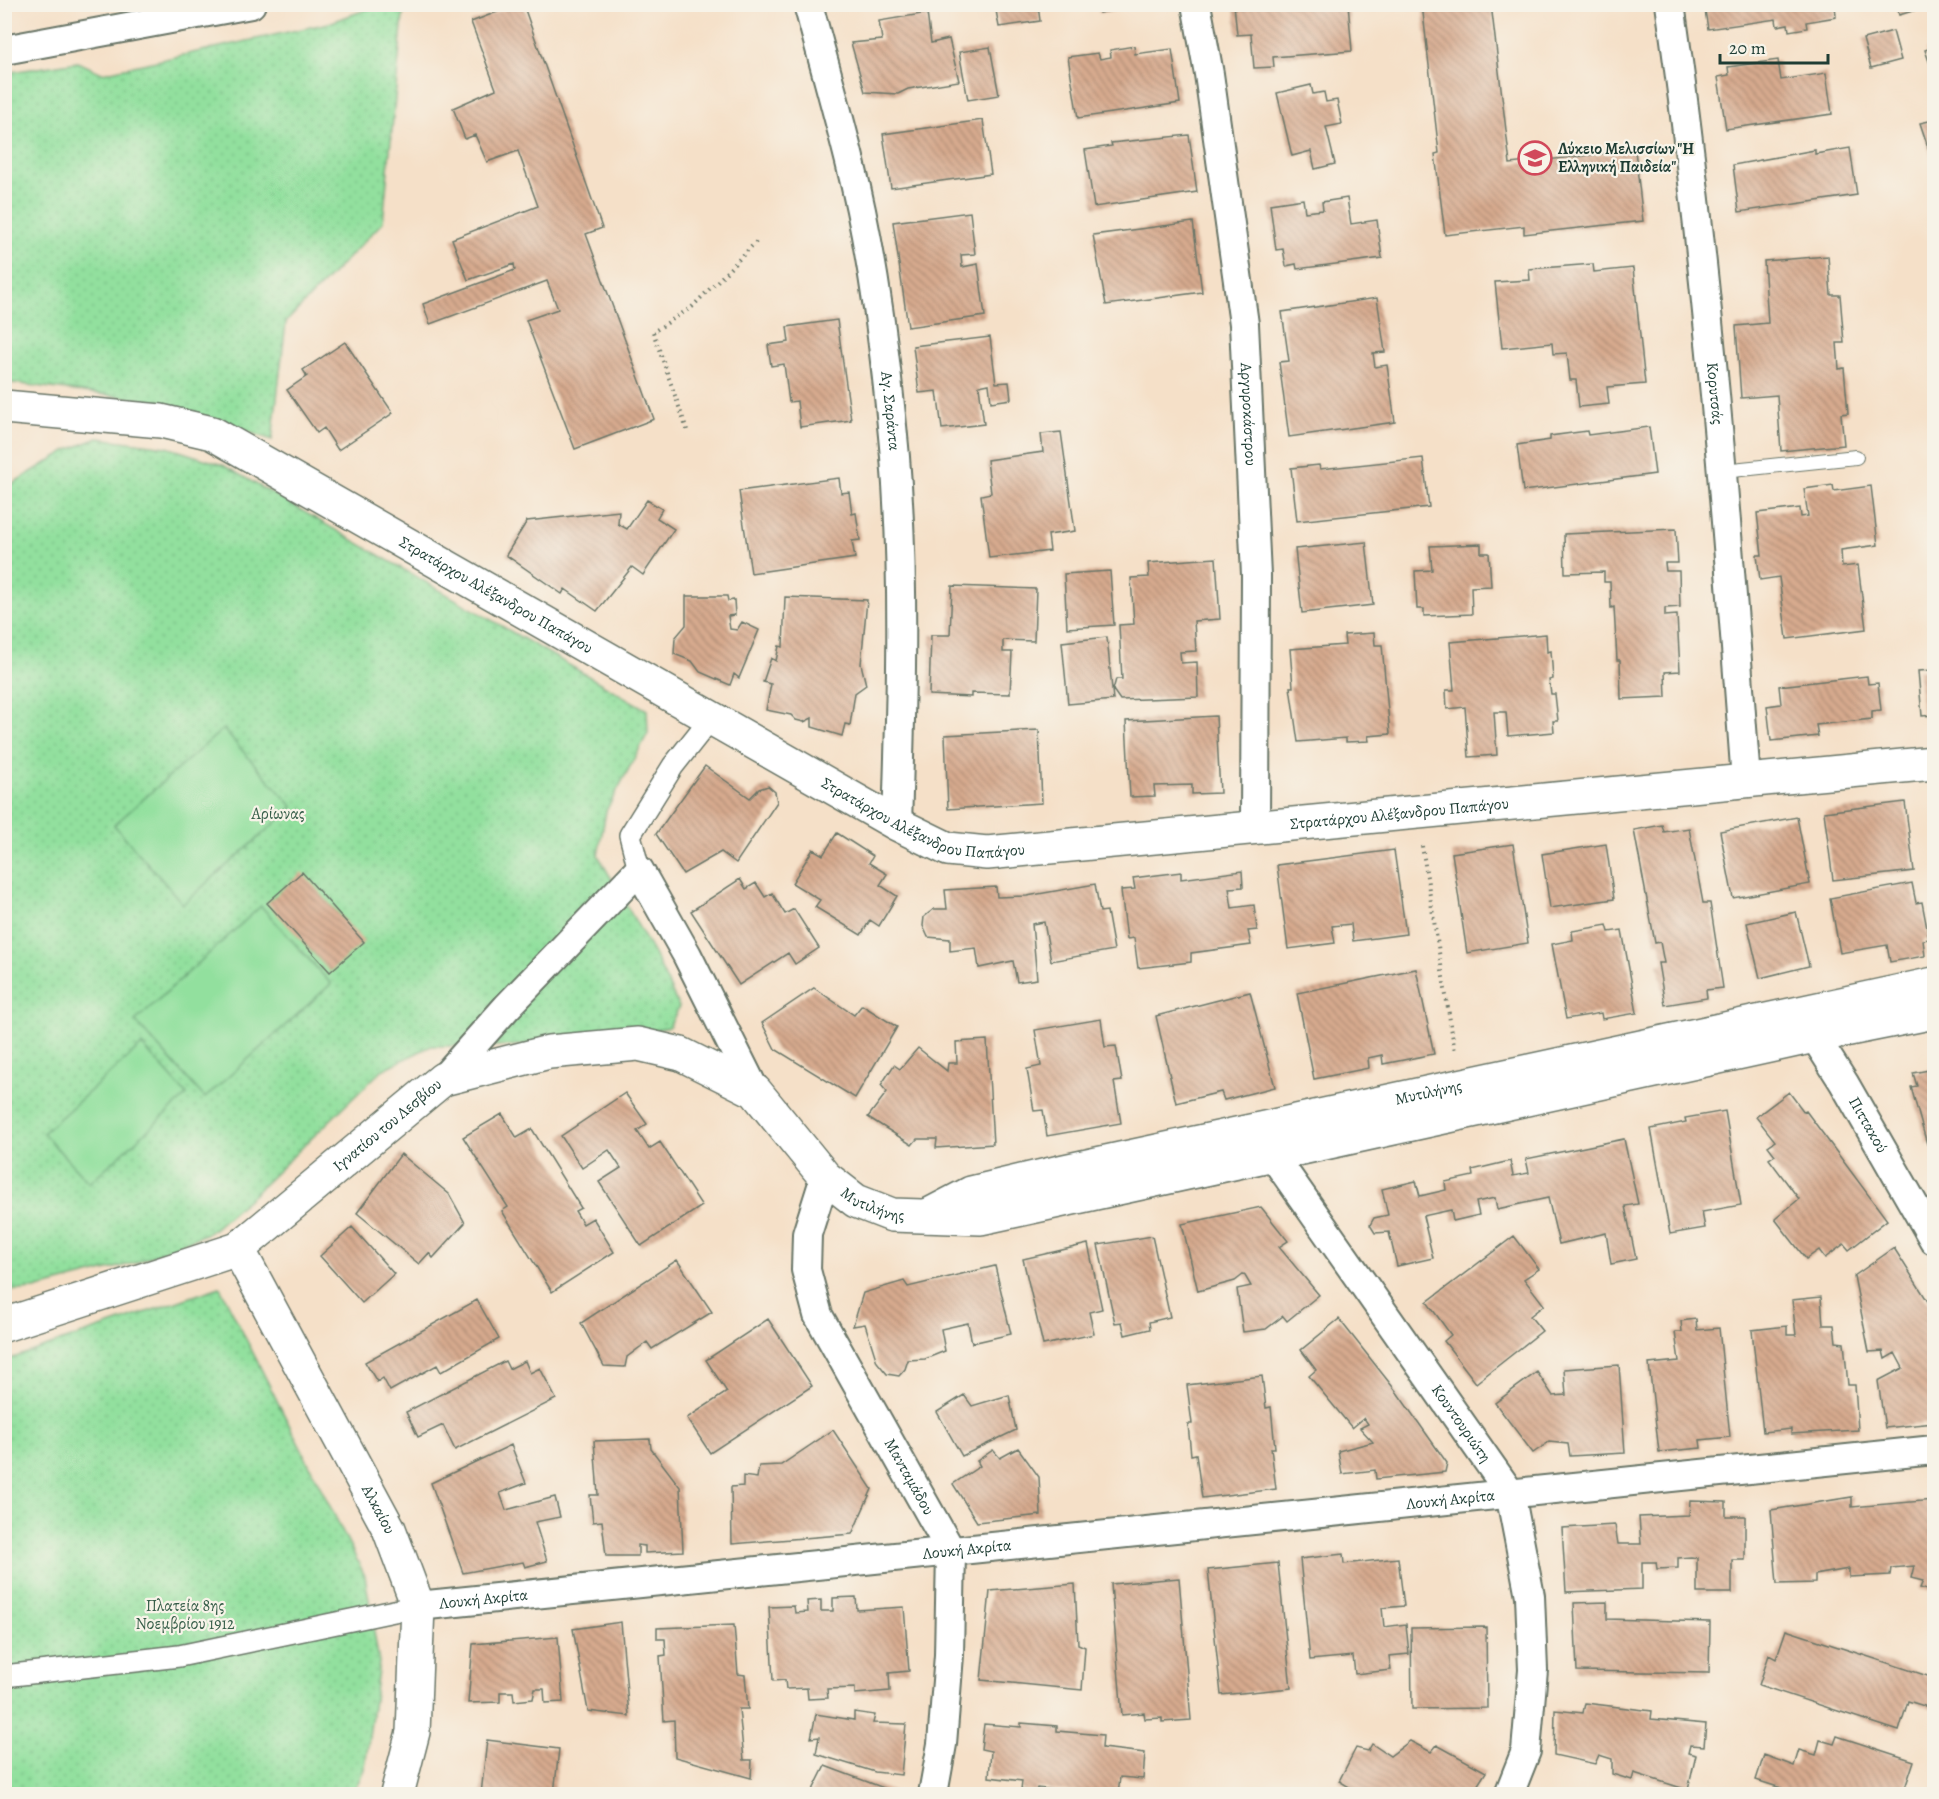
<svg xmlns="http://www.w3.org/2000/svg" width="1939" height="1799" font-family="Alegreya,serif">
	<style>
		.park { fill: url(#park-dots); stroke: #588e69; stroke-width: 1.5 }
		.pitch { fill: #92e09e; stroke: #588e69; stroke-width: 1.5 }
		.building { fill: url(#building-back-hatch) }
		.lines { fill: none; stroke-linecap: round; stroke-linejoin: round }
		.service-casing { stroke: #6a7668; stroke-width: 16 }
		.pedestrian-casing { stroke: #6a7668; stroke-width: 24 }
		.minor-casing { stroke: #6a7668; stroke-width: 32 }
		.tertiary-casing { stroke: #6a7668; stroke-width: 36 }
		.path { stroke: #6a7668; stroke-width: 4; stroke-dasharray: 1.5 4.5; stroke-linecap: butt }
		.service { stroke: #fff; stroke-width: 14 }
		.pedestrian { stroke: #fff; stroke-width: 21 }
		.minor { stroke: #fff; stroke-width: 28 }
		.tertiary { stroke: #fff; stroke-width: 33 }
		.labels { text-anchor: middle; dominant-baseline: central; stroke-width: 4.5; stroke-linejoin: round; paint-order: stroke }
		.poi-label { font-size: 16px; font-weight: bold; fill: #1f3d34; stroke: #f7f3e8; text-anchor: start }
		.street-label { font-size: 16px; fill: #1f3d34; stroke: #f7f3e8 }
		.park-label { font-size: 16px; fill: #365e49; stroke: #f7f3e8 }
	</style>
	<defs>
		<pattern id="park-dots" width="8" height="8" patternUnits="userSpaceOnUse" patternTransform="scale(1.5)"><rect width="8" height="8" fill="#92e09e"/><path d="M2 2h.1M6 6h.1" fill="none" stroke="#7dc189" stroke-width="1.8" stroke-linecap="round"/></pattern>
		<pattern id="building-back-hatch" width="6" height="6" patternUnits="userSpaceOnUse" patternTransform="scale(1.5)"><rect width="6" height="6" fill="#d7aa8e"/><path d="M-1 5l2 2M0 0l6 6M5-1l2 2" fill="none" stroke="#ae8c75"/></pattern>
	</defs>
	<rect width="100%" height="100%" fill="#f7f3e8"/>
	<filter id="ink" filterUnits="userSpaceOnUse"><feTurbulence type="fractalNoise" baseFrequency=".0167" numOctaves="2"/><feDisplacementMap in="SourceGraphic" scale="12" xChannelSelector="R" yChannelSelector="G"/><feConvolveMatrix kernelMatrix="1 2 1 2 8 2 1 2 1" color-interpolation-filters="sRGB"/></filter>
	<filter id="wash" filterUnits="userSpaceOnUse"><feTurbulence type="fractalNoise" baseFrequency=".008" numOctaves="4" result="noise"/><feDisplacementMap in="SourceGraphic" scale="24" xChannelSelector="R" yChannelSelector="G"/><feGaussianBlur stdDeviation="1.35" result="paint"/><feColorMatrix in="noise" values="0 0 0 0 0 0 0 0 0 0 0 0 0 0 0 0 0 1.4 0 .05"/><feComposite in="paint" operator="in"/></filter>
	<g filter="url(#wash)">
		<rect width="100%" height="100%" fill="#f5e0c8"/>
		<!-- park -->
		<path class="park" d="M379,5h25l-21,217 -97,100 -14,118 -111,-38 -156,-20v-309l73,-11 24,11 227,-50z
			M98,438l69,9 56,18 424,245 1,23 -42,78 -8,44 56,99 25,53 -10,20 -34,8 -127,11h-77l-49,24 -129,125 -43,37 -75,31 -100,26 -30,2v-803l61,-37z
			M220,1287l145,289 14,86 -14,105 -12,27h-348l-1,-433z"/>
		<!-- pitch -->
		<path class="pitch" d="M223,729l70,78 -110,97 -69,-79z
			M261,906l70,78 -126,114 -70,-77z
			M142,1045l45,50 -98,88 -46,-50z"/>
		<g id="blocks">
			<!-- building -->
			<path class="building" d="M518,4h5l79,224 -16,6 68,185 -79,30 -49,-129 32,-11 -11,-28 -117,43 -7,-20 92,-34 -1,-6 -46,16 -16,-41 86,-33 -20,-55 -31,11 -12,-27 -10,4 -12,-31 43,-19 -25,-67z
				M1097,4h42v2l-40,7z
				M1234,4h114l4,47 -79,6 1,10 -20,1 -3,-34 -14,1z
				M1422,4h69l19,160 125,-14 8,71 -119,13v-8l-79,9 -10,-81 4,-1z
				M1704,4h131l1,13 -30,5 1,6 -18,3 -1,-7 -11,2 -1,-7 -68,10z
				M1896,4h37v1l-34,10z
				M995,5h43l2,16 -41,6z
				M927,13l4,30 18,-4 10,42 -51,8 -10,5 -33,-2 -14,-49 31,-3 -3,-19z
				M1893,31l8,29 -30,8 -8,-29z
				M1134,46l1,8 37,-5 8,54 -102,15 -10,-61 30,-4 2,6 11,-2 -1,-7z
				M990,47l9,48 -31,5 -9,-48z
				M1934,47v23h-2l-7,-20z
				M1778,60l3,20 45,-7 6,41 -106,15 -8,-52 11,-2 -1,-8z
				M1311,85l2,9 11,-2 2,10 11,-2 5,24 -16,3 9,37 -20,5 -4,-18 -19,5 -15,-63z
				M983,120l8,54 -100,14 -8,-54z
				M1934,120v45l-14,-42z
				M1189,135l8,57 -103,15 -9,-57 27,-4 -1,-3z
				M1850,148l7,47 -118,17 -6,-47 82,-15v4z
				M1347,198l4,26 26,-4 5,38 -85,11 -1,-5 -10,2 -3,-17 -7,1 -6,-46 33,-5 2,13 18,-2 -1,-8z
				M970,212l5,42 -14,1 1,12 16,-3 7,52 -77,11 -15,-105z
				M1193,222l9,70 -96,13 -13,-70z
				M1828,256l3,39h9l4,48h-7l2,26 5,-1 4,45 -7,1 3,31 -63,6 -4,-56 -36,3 -5,-72 32,-3 -4,-62z
				M1593,264l1,8 39,-4 12,116 -38,3 2,17 -30,3 -3,-27h-6l-3,-27 -14,1 -1,-11 -50,5 -7,-66 35,-2 -1,-11z
				M1377,298l8,54 -12,1 2,14 12,-2 8,57 -106,15 -10,-75 10,-1 -7,-49z
				M837,320l14,100 -51,7 -3,-26 -8,1 -5,-38 -13,2 -3,-21 21,-3 -2,-15z
				M990,337l6,46 13,-1 2,17 -20,3 -2,-18 -10,2 5,38 -42,5 -5,-38 -18,2 -6,-47z
				M345,342l48,71 -55,37 -14,-22 -7,5 -30,-43 20,-14 -4,-6z
				M1649,427l6,47 -132,17 -6,-46 33,-5v-4l37,-5 1,4z
				M1061,432l14,99 -27,4 2,16 -61,7 -8,-63 10,-2 -4,-33 56,-8 -2,-18z
				M1423,458l6,49 -132,14 -6,-53 28,-3 1,4z
				M839,478l2,15 8,-1 3,22 4,-1 4,27 -8,1 3,17 -104,15 -12,-82z
				M1833,485l1,6 37,-5 7,59 -37,5 1,17 16,-2 8,64 -79,10 -8,-62 -19,3 -3,-25h5l-5,-42 43,-5 1,9 7,-1 -4,-27z
				M647,500l15,9 -5,9 17,11 -31,46 -11,-8 -35,44 -32,-22 -3,5 -56,-39 21,-34 92,-10 -1,13 9,5z
				M1676,529l2,34h-13l1,8h13l1,36 -15,1v8l12,-1 3,56 -15,1 1,25 -45,2 -1,-39h-3l-3,-53 -3,1 -1,-26h-6v-10l-39,1 -1,-39z
				M1366,542l7,63 -71,8 -7,-64z
				M1481,544v9h8l2,33 -20,1 1,27 -48,2v-7h-7l-2,-38 17,-1 -2,-24z
				M1216,558l4,61 -26,2 2,30 -16,1 1,11 16,-1 1,35 -78,3 -7,-10 3,-11h6l-3,-54 15,-1 -3,-46 18,-1 -1,-14z
				M1110,571l4,54 -47,3 -3,-54z
				M952,586l84,3 -2,52 -31,-1v12h9l-2,42 -39,-1v4l-42,-2 2,-60h19z
				M686,596h41l1,5 6,-1 1,15 -7,1 2,13 7,1 5,-8 17,8 -20,48 -5,-4 -4,11 -30,-13 -8,-11 -18,-7 1,-16 11,-13z
				M785,597l82,3 -6,64 5,21 -11,8 -5,32 -5,-1 -3,12 -30,-9v-9l-8,4 -8,-2 -5,-5 -25,-5 5,-26 -8,-2 8,-24 5,3 3,-15 4,1z
				M1374,633l1,12h7l8,89 -22,2 1,5 -23,1v-4l-48,4 -8,-55h3l-3,-38 55,-4 -1,-10z
				M1546,634l1,18 4,-1 2,28 -4,1 2,14h4l3,27h-5l1,11 -46,4 -2,-24h-12l3,43 -28,2 -4,-50 -18,2 -1,-19h8l-4,-48z
				M1107,637l6,63 -45,4 -6,-62z
				M1934,670v45l-12,1 -4,-45z
				M1867,676l1,8 10,-1 3,27 -9,1v8l-56,6 2,11 -47,5 -4,-35 14,-2 -2,-18z
				M1216,716l4,77 -28,1v-9l-38,1 1,10 -25,1 -4,-76z
				M1039,730l3,73 -94,6 -3,-74z
				M705,766l45,32 9,-9 9,-3 7,6 2,10 -41,61 -15,-11 -38,22 -27,-40z
				M1905,802l9,69 -81,9 -9,-68z
				M1797,817l13,67 -77,14 -13,-67z
				M1662,825l2,7 25,-4 14,75h7l13,85 -17,2 1,8 -42,7 -7,-42h6l-4,-21 -5,1 -21,-113z
				M837,833l36,23 -4,7 18,11 -7,11 17,11 -18,30 -9,-6 -9,15 -46,-28 5,-7 -28,-17 21,-34 10,6z
				M1513,844l15,99 -61,10 -15,-100z
				M1606,844l8,55 -64,9 -8,-54z
				M1394,850l12,84 -53,7 -2,-17 -19,2 3,17 -47,6 -11,-84z
				M1242,871l1,16 -14,1 3,20 22,-3 3,25 -9,1 3,14 -60,8v9l-53,6 -4,-30 -7,1 -6,-49 14,-1 -2,-11 48,-6v7z
				M302,872l62,70 -34,30 -63,-69z
				M740,879l6,10 10,-6 9,14 7,-4 13,21 9,-5 25,39 -24,16 -7,-11 -49,32 -48,-74z
				M1912,883l4,20 6,-1 7,37 -6,1 2,16 -35,6 -3,-17 -47,8 -10,-55z
				M1095,884l5,28 7,-1 7,39 -63,11 -7,-39 -12,2 5,55 -20,3 -4,-21 -34,7 -3,-20 -26,3v-12l-22,-2 -5,-11 1,-9 10,-8h13l-2,-19 51,-3 1,10 30,-1z
				M1796,912l13,54 -49,12 -13,-55z
				M1607,925l2,7 13,-2 15,83 -35,6 -1,-6 -35,6 -14,-75 21,-4 -1,-9z
				M1416,969l18,85 -51,10 -1,-9 -14,3 1,10 -55,11 -17,-86z
				M814,988l40,27 8,-10 35,22 -42,71 -80,-49 -13,-26z
				M1250,992l25,95 -51,13 -3,-8 -45,11 -20,-87z
				M1101,1019l4,28 11,-1 6,35 -8,1 7,41 -74,13 -4,-26 -9,1 -7,-42 14,-3 -6,-36z
				M987,1040l6,104 -57,4 1,-9h-20l-5,6 -44,-28 19,-25 -6,-7 13,-20 6,4 18,-21 29,23 1,-8h9l-1,-21z
				M1934,1069v73l-7,2 -16,-57 6,-1 -4,-13z
				M1789,1092l15,20 2,-1 81,109 -38,30 -5,-6 -19,14 -6,-8 -13,9 -31,-40 24,-20 -30,-40 6,-4 -7,-9 7,-5 -19,-24z
				M625,1093l22,31 -10,7 12,18 11,-7 42,64 -61,40 -42,-64 22,-14 -12,-18 -27,18 -21,-32z
				M1725,1111l16,94 -39,7 3,16 -35,6 -19,-105 35,-7 -1,-4z
				M502,1114l15,24 15,-9 49,79 -6,3 8,13 10,-6 21,34 -62,40 -50,-81 6,-4 -45,-70z
				M1624,1139l14,65 -13,2 11,53 -25,5 -5,-31 -47,11 -11,-46 -51,11 -2,-11 -19,4 3,13 -26,6 -2,-11 -28,6 10,42 -36,8 -8,-34 -14,1 -5,-8 4,-7 14,-3 -6,-26 34,-8 4,15 26,-6 -1,-8 28,-6 -1,-6 38,-9 3,15 16,-3 -3,-14z
				M401,1154l48,40 16,29 -32,35 -4,-5 -10,11 -62,-51z
				M1261,1207l27,34 -9,6 40,48 -32,26 -4,-5 -17,13 -23,3 -6,-43 14,-3 -7,-12 -9,7 -37,10 -16,-67z
				M352,1227l42,47 -32,29 -42,-47z
				M1152,1236l18,81 -21,5 1,7 -25,6 -3,-13 -7,1 -17,-78z
				M1514,1236l25,33 -15,10 20,26 -14,11 12,15 -66,52 -32,-42 7,-6 -24,-33z
				M1088,1244l14,65 -13,3 5,22 -51,11 -20,-86z
				M1894,1248l40,63v112l-49,5 -7,-47 25,-13 -8,-15 -10,6 -2,-8 -14,1 -15,-76z
				M677,1260l35,52 -60,37 -5,-7 -20,15 -2,10 -21,-1 -23,-43z
				M995,1266l16,68 -39,9 -4,-20 -27,6 4,22 -20,8 -17,1 -3,9 -6,7 -12,-2 -10,-12 -12,-38 -12,2 10,-33 41,-12 4,6z
				M1821,1297l2,28h11l2,17 8,1 4,42h7l3,45 -67,4v-5l-28,3 -11,-102 35,-4v9h9l-4,-35z
				M477,1300l22,39 -58,33 -4,-7 -47,26 -7,-13 -6,4 -12,-20z
				M768,1319l44,67 -102,67 -23,-35 40,-26 -21,-32z
				M1339,1319l57,72 51,72 -2,9 -69,7 -1,-9 -33,4 -4,-23 35,-9 -13,-14 8,-4 -4,-6 -12,10 -43,-52 7,-6 -15,-20z
				M1696,1319l1,11 22,-2 11,109 -30,3 1,8 -42,4 -10,-88 30,-3 -4,-29h7l-1,-11z
				M505,1361l4,8 16,-8 5,12 10,-5 16,31 -101,51 -12,-25 -25,12 -12,-25z
				M1619,1365l6,88 -55,3 -2,-12 -19,-2 -16,11 -38,-50 42,-31 16,24 13,-1 -2,-26z
				M1262,1376l4,32 5,-1 4,41h-4l5,41 -74,9 -6,-44 -5,1 -3,-31h4l-5,-39z
				M964,1395l8,11 37,-11 7,35 -54,26 -25,-44z
				M833,1430l39,59 -20,45 -120,10 -1,-57 12,-1v-10l14,2 2,-12 22,-1z
				M650,1439l1,10 29,38 3,64 -38,2v-7l-7,-1v11h-32l-4,-35 -9,1 -3,-27h8l-4,-54z
				M511,1445l15,38 -26,10 6,17 49,-13 5,20 -25,5 12,39 -22,6 -2,-5 -60,11 -32,-90z
				M1018,1448l21,29 2,38 -64,7 -24,-38 27,-18 -3,-5 16,-11 7,8z
				M1852,1497v10l82,-7v92l-14,-4 3,-7 -12,-3 3,-12 -23,2 -1,7 -41,2v-8l-34,6v8l-38,1 -6,-74z
				M1690,1501l36,1v14h19v44h-13v33h-35v-35l-6,-1 -13,1v10l-21,1 -1,-7h-14v27l-76,3 -4,-64 53,-3 3,19h23l-2,-27 50,-2z
				M1343,1554l1,10 54,-6 6,48 -22,2 2,19 22,-3 3,30 -20,2 2,14 -36,4 -2,-18 -43,4 -10,-101z
				M1278,1563l13,125 -70,7 -13,-125z
				M1179,1578l12,142 -29,2v-4l-17,1 -1,-6 -22,2 -11,-131z
				M1075,1584l3,60 7,3 -3,43 -101,-10 9,-89z
				M856,1597l1,13 47,-3 5,64 -20,2 1,18 -35,3v-6l-28,1 1,9 -20,1 -1,-11 -21,1 -1,-9 -12,1 -4,-74 25,-1 1,7 13,-1 -1,-11 14,-1v11h12v-13z
				M1607,1602v17l103,3 -1,51 -132,-2 -3,-68z
				M621,1622l8,94 -41,-5 -15,-82z
				M734,1625l4,49 7,1 3,34h-9l5,51h8l-1,18 -76,-21 -1,-37 -10,1 -4,-65 6,-1 -1,-16h-8v-11z
				M1486,1627l1,81 -75,1 -1,-81z
				M1786,1630l148,48v31l-26,-8 -9,30 -140,-46 10,-30 7,4z
				M558,1637l5,65 -18,1 -1,-14h-9l-2,10 -19,2 -1,-9h-13v10l-32,1 5,-59z
				M1585,1703l67,8 -1,8 55,5 -2,22 -14,-1 -2,8 8,2 -8,35 -54,-17 -2,7 -20,-6v-15l-13,-4 -4,9 -41,-9 1,-45 28,3z
				M854,1712l21,3 -2,8 33,1 -5,51 -26,-3 -59,-18 3,-17 -8,1 5,-24 38,6z
				M1021,1723l36,3v5l46,4 -1,13 43,5 -2,26 -23,-2 -2,17h-27l-54,-6 -1,4 -15,-2 1,-9 -33,-4 2,-26 -10,-2 3,-25 37,3z
				M1837,1736l77,25 -11,33h-103l-44,-14 8,-25 30,11 5,-16 17,5 4,-15 14,4z
				M487,1740l72,9 -5,45h-73z
				M1410,1741l21,11 6,-7 49,27 -14,22h-111l-22,-13 17,-33 12,3 4,-7 18,12z
				M825,1766l75,28h-89z"/>
		</g>
	</g>
	<g filter="url(#ink)">
		<use href="#blocks" fill-opacity="0" stroke="#6a7668" stroke-width="1.5"/>
		<g class="lines">
			<defs>
				<path id="service" d="M1723,471l133,-14"/>
				<path id="pedestrian" d="M639,870l-9,-35 43,-69 38,-48
					M4,1676l175,-20 239,-50"/>
				<g id="minor">
					<path id="s1" d="M808,4c14,53 29,105 42,158 24,96 36,197 45,295 10,123 6,245 2,367"/>
					<path id="s2" d="M1196,4l13,70 35,250 12,251 -1,253"/>
					<path id="s3" d="M1670,4c37,258 57,518 76,777"/>
					<path d="M4,50l247,-46"/>
					<path id="s4" d="M1804,1020l40,63 90,157"/>
					<path d="M443,1079l64,-72 132,-137 48,85 68,136"/>
					<path id="s5" d="M1260,1137l250,356 20,103 3,74 -7,81 -17,43"/>
					<path id="s6" d="M825,1177l-18,57 -1,36 12,45 133,236 -2,104 -7,89 -9,50"/>
					<path id="s7" d="M418,1606l1516,-156"/>
				</g>
				<g id="tertiary">
					<path id="s8" d="M4,407l157,14 51,12 685,391 51,25 39,4 947,-90"/>
					<path id="s9" d="M927,1216l44,-23 93,-22 870,-187"/>
					<path id="s10" d="M238,1249l151,280 29,77 -5,126 -16,62"/>
					<path id="s11" d="M4,1325l234,-76 205,-170 106,-27 89,-8 43,10 74,37 70,86 31,24 36,14 89,3 834,-182 119,-24"/>
				</g>
			</defs>
			<!-- service casing -->
			<use href="#service" class="service-casing"/>
			<!-- pedestrian casing -->
			<use href="#pedestrian" class="pedestrian-casing"/>
			<!-- minor casing -->
			<use href="#minor" class="minor-casing"/>
			<!-- tertiary casing -->
			<use href="#tertiary" class="tertiary-casing"/>
			<!-- path -->
			<path class="path" d="M687,430l-34,-98 39,-25 65,-66
				M1422,846l33,206"/>
			<!-- service -->
			<use href="#service" class="service"/>
			<!-- pedestrian -->
			<use href="#pedestrian" class="pedestrian"/>
			<!-- minor -->
			<use href="#minor" class="minor"/>
			<!-- tertiary -->
			<use href="#tertiary" class="tertiary"/>
		</g>
	</g>
	<!-- icons -->
	<defs>
		<symbol id="school-ring" viewBox="-11 -11 22 22"><circle r="9.5" fill="#f7f3e8" stroke="#d1495b" stroke-width="1.5"/><path d="M0-5L7-2L0 1L-7-2ZM-4 1L0 2.5L4 1V4Q0 6-4 4Z" fill="#d1495b"/></symbol>
	</defs>
	<g fill-rule="evenodd">
		<use href="#school-ring" x="1516" y="139" width="38" height="38"/>
	</g>
	<g class="labels">
		<!-- poi labels -->
		<g class="poi-label">
			<text x="1558" y="149">Λύκειο Μελισσίων "Η<tspan x="1558" dy="18">Ελληνική Παιδεία"</tspan></text>
		</g>
		<!-- street labels -->
		<g class="street-label">
			<text stroke="none"><textPath href="#s3" startOffset="392">Κορυτσάς</textPath></text>
			<text stroke="none"><textPath href="#s1" startOffset="416">Αγ. Σαράντα</textPath></text>
			<text stroke="none"><textPath href="#s2" startOffset="414">Αργυροκάστρου</textPath></text>
			<text stroke="none"><textPath href="#s8" startOffset="537">Στρατάρχου Αλέξανδρου Παπάγου</textPath></text>
			<text stroke="none"><textPath href="#s8" startOffset="1023">Στρατάρχου Αλέξανδρου Παπάγου</textPath></text>
			<text stroke="none"><textPath href="#s8" startOffset="1509">Στρατάρχου Αλέξανδρου Παπάγου</textPath></text>
			<text stroke="none"><textPath href="#s9" startOffset="518">Μυτιλήνης</textPath></text>
			<text stroke="none"><textPath href="#s4" startOffset="123">Πιττακού</textPath></text>
			<text stroke="none"><textPath href="#s11" startOffset="440">Ιγνατίου του Λεσβίου</textPath></text>
			<text stroke="none"><textPath href="#s11" startOffset="1005">Μυτιλήνης</textPath></text>
			<text stroke="none"><textPath href="#s5" startOffset="350">Κουντουριώτη</textPath></text>
			<text stroke="none"><textPath href="#s6" startOffset="328">Μανταμάδου</textPath></text>
			<text stroke="none"><textPath href="#s7" startOffset="1038">Λουκή Ακρίτα</textPath></text>
			<text stroke="none"><textPath href="#s10" startOffset="296">Αλκαίου</textPath></text>
			<text stroke="none"><textPath href="#s7" startOffset="552">Λουκή Ακρίτα</textPath></text>
			<text stroke="none"><textPath href="#s7" startOffset="66">Λουκή Ακρίτα</textPath></text>
		</g>
		<!-- park labels -->
		<g class="park-label">
			<text x="278" y="814">Αρίωνας</text>
			<text x="185" y="1606">Πλατεία 8ης<tspan x="185" dy="18">Νοεμβρίου 1912</tspan></text>
		</g>
	</g>
	<!-- margin -->
	<rect width="1939" height="1799" fill="none" stroke="#f7f3e8" stroke-width="24"/>
	<!-- scale -->
	<path d="M1720 54v9h108v-9" fill="none" stroke="#1f3d34" stroke-width="3"/>
	<text x="1729" y="54" font-size="18" fill="#1f3d34" stroke="#f7f3e8" stroke-width="4.5" paint-order="stroke">20 m</text>
</svg>
